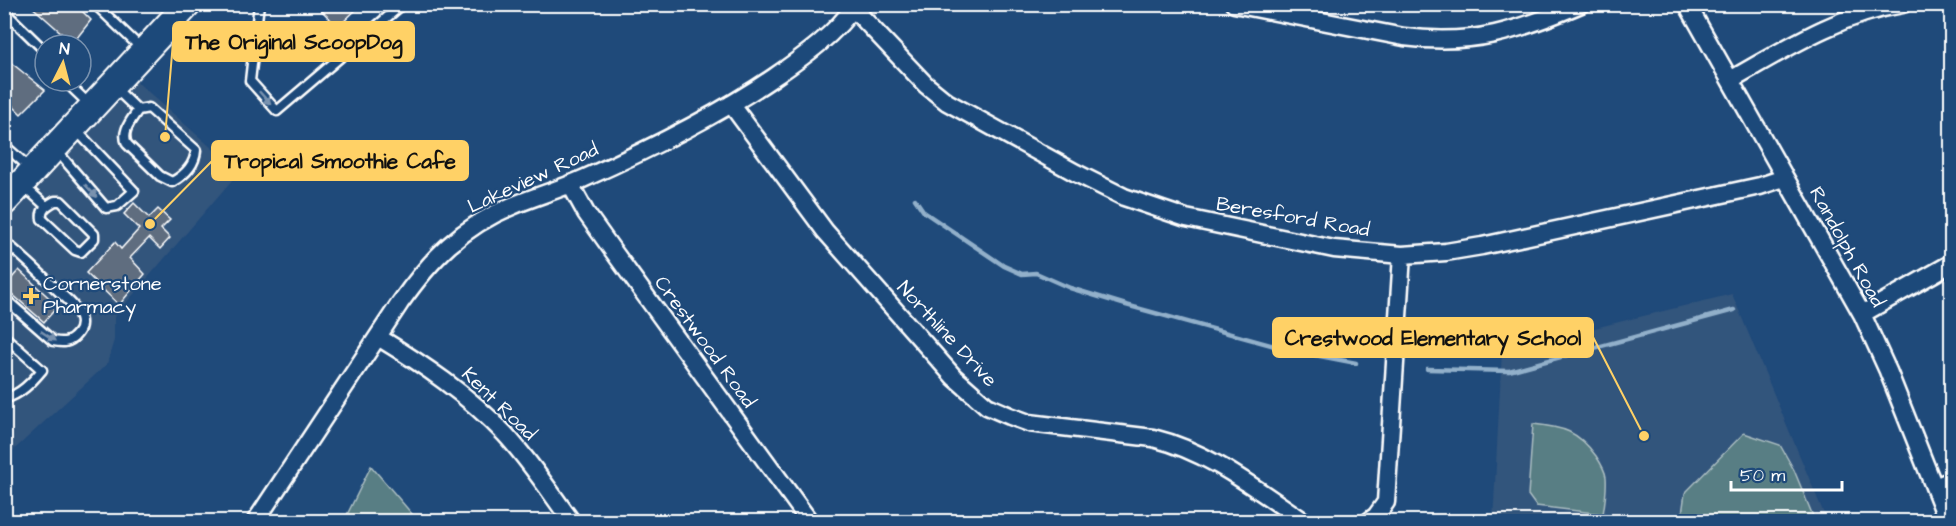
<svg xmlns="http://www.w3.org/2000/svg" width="1956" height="526" font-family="'Architects Daughter',sans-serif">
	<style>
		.built { fill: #32547c }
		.green { fill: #587e84; stroke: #acbec2; stroke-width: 1.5 }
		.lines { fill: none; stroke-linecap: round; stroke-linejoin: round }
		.stream { stroke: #92b0ca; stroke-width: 4.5 }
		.building { fill: #5f6d7f; stroke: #fff; stroke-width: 1.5 }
		.lane-casing { stroke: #fff; stroke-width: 13 }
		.street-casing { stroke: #fff; stroke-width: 21 }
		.primary-casing { stroke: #fff; stroke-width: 30 }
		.lane { stroke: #1f4a7a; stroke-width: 8 }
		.street { stroke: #1f4a7a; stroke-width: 16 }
		.primary { stroke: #1f4a7a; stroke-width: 26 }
		.oneway { fill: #7992af }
		.poi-dot { fill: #ffd166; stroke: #1f4a7a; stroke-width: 2 }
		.labels { text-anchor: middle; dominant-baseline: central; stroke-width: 4.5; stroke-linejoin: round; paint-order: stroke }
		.street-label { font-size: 20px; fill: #fff; stroke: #1f4a7a }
		.poi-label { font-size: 20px; fill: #fff; stroke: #1f4a7a; text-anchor: start }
		.leader { fill: none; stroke: #ffd166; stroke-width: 2 }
		.callout-dot { fill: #ffd166; stroke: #1f4a7a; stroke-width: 2 }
		.callout { fill: #ffd166; stroke: #ffd166; stroke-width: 2 }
		.callout-label { font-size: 21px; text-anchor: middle; font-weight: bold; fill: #111 }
	</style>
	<rect width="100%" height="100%" fill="#1f4a7a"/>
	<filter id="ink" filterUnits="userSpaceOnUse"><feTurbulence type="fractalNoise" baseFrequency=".0167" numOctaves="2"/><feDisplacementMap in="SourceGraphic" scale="12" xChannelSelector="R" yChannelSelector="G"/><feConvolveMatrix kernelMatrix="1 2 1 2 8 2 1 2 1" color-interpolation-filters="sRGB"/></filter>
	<g filter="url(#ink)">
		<!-- built -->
		<path class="built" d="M136,81l103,91 -125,145v23l-7,24 -102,94v-245z
			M1732,294l95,227 -334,1 9,-171z"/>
		<!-- green -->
		<path class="green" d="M1533,424c30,3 45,7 63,32 4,6 9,14 10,21 1,13 -1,25 -3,37l-67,-8 -8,-11z
			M1744,433l36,12 14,25 21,51h-134l4,-28z
			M371,466l47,55h-74z"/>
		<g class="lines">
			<!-- stream -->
			<path class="stream" d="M915,199l9,13 80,54 18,8 14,-1 34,15 56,17 163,45 67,13
				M1427,369l82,2 225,-61"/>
		</g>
		<!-- building -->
		<path class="building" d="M29,4h46l16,16 -18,23z
			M315,4h47l-24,23z
			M4,57l41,33 -24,24 -17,-17z
			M134,203l15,15 9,-9 12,11 -9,9 9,9 -10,11 -11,-11 -19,20 15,16 -26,31 -33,-32 29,-31 6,7 18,-20 -15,-15z
			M19,270l39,36 -14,16 -40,-35z"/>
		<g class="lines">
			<defs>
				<path id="lane" d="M95,4l47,45
					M259,4l-9,77 27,30 121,-103 1,-4
					M4,11l41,40
					M65,81l25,24
					M115,88l23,22
					M149,108l47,42c-1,15 -11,25 -24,32l-12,-6 -33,-32c-6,-13 4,-23 11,-34z
					M4,145l27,24
					M56,150l50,58 11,-2 17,-15 -58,-61
					M24,186l22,20
					M55,201h6l33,33v5l-13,13 -6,-2 -33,-31c-2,-10 6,-14 13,-18z
					M4,241c18,15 35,31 52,48 7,7 17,14 22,23 4,8 4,16 -1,22 -7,9 -14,9 -24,7l-49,-43
					M4,336l38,34c-11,13 -21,24 -38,29"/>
				<path id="street" d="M1234,4l170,33c70,9 113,-6 177,-33
					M1687,4l175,310 26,57 60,151
					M853,8l73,77 21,17 129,71 48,24 62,21 148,31 68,6 44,-3 36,-6 278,-60 24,-8
					M1730,80c55,-31 109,-66 173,-76
					M731,104l94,127 129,146 33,29 23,10 19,7 124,15c57,14 104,52 152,84
					M570,184l16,29 25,35 199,274
					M1862,314l90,-51
					M378,337c46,28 89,57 127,97 25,27 45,58 67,88
					M1935,487l17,-7
					M255,522l145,-219c31,-44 61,-76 112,-97 24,-10 49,-17 73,-28 65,-29 130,-61 189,-101 29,-20 62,-43 82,-73
					M1368,522l8,-6 10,-14 16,-247"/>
				<path id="primary" d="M4,202l184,-198"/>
			</defs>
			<!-- lane casing -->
			<use href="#lane" class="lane-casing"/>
			<!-- street casing -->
			<use href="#street" class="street-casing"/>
			<!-- primary casing -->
			<use href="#primary" class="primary-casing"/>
			<!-- lane -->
			<use href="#lane" class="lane"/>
			<!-- street -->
			<use href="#street" class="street"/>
			<!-- primary -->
			<use href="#primary" class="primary"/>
		</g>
		<!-- one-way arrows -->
		<defs><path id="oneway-solid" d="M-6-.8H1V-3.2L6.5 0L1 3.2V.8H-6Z" transform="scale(1.5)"/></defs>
		<g class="oneway">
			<use href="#oneway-solid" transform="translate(265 98) rotate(48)"/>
			<use href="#oneway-solid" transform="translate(91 191) rotate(47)"/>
			<use href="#oneway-solid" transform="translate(48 336) rotate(34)"/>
		</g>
	</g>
	<!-- markers -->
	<path class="poi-dot" d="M28 287h6v6h6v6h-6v6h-6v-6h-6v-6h6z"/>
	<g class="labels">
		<!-- street labels -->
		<g class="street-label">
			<text transform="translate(533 178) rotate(-25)">Lakeview Road</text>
			<text transform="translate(1293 217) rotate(10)">Beresford Road</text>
			<text transform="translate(1847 247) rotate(61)">Randolph Road</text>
			<text transform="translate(947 334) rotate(47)">Northline Drive</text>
			<text transform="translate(705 342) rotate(54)">Crestwood Road</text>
			<text transform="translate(499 404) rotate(44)">Kent Road</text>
		</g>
		<!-- poi labels -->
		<g class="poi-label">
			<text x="43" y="284">Cornerstone<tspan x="43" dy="23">Pharmacy</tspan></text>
		</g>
	</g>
	<!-- callouts -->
	<path class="leader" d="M165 137L173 42M150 224L212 161M1644 436L1593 337"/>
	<g class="callout-dot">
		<circle cx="165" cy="137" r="6"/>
		<circle cx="150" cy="224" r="6"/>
		<circle cx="1644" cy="436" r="6"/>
	</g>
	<g class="callout">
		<rect x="173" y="22" width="241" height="39" rx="6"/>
		<rect x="212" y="141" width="256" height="39" rx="6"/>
		<rect x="1273" y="318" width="320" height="39" rx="6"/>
	</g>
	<g class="callout-label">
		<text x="294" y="49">The Original ScoopDog</text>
		<text x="340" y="168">Tropical Smoothie Cafe</text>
		<text x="1433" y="345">Crestwood Elementary School</text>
	</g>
	<!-- margin -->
	<rect width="1956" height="526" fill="none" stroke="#1f4a7a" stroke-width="24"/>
	<rect x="12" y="12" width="1932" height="502" fill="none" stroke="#fff" stroke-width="2" filter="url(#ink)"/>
	<!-- north arrow -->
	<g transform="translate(63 63) rotate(6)"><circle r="28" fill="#1f4a7a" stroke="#7992af" stroke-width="1.5"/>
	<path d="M0-4.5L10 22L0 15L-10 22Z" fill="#ffd166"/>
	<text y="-9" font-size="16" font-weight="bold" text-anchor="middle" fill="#ffffff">N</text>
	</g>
	<!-- scale -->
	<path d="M1731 481v9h111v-9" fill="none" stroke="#ffffff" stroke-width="3"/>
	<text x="1740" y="481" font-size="18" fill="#ffffff" stroke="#1f4a7a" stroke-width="4.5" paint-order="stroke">50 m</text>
</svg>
